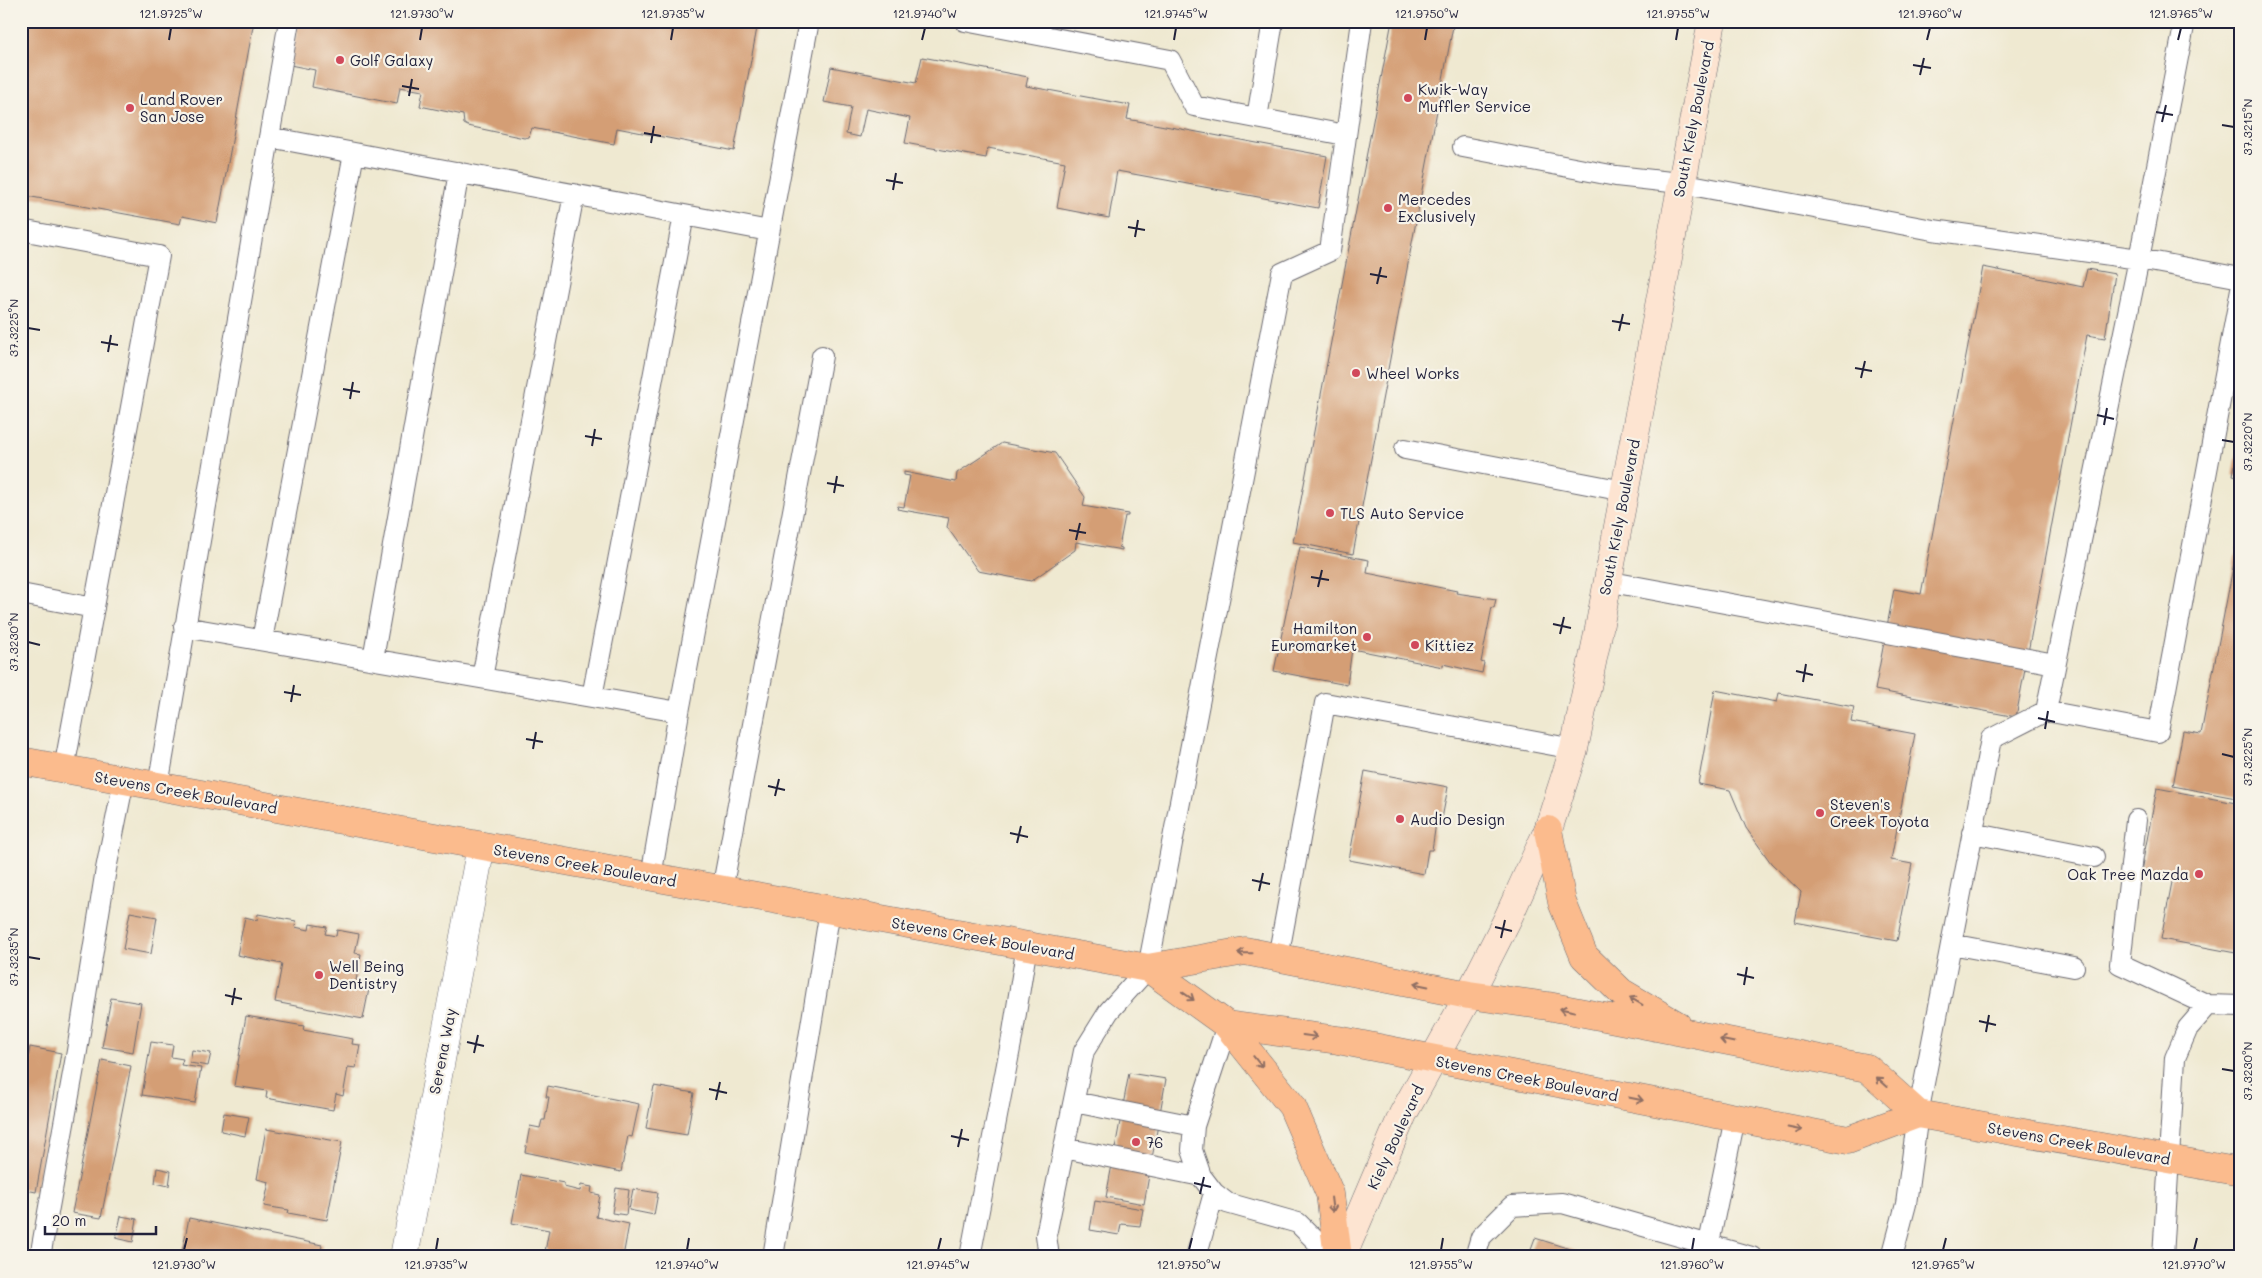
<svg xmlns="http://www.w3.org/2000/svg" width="2262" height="1278" font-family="Mali,sans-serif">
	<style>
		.building { fill: #d49e75 }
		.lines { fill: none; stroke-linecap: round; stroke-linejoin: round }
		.service-casing { stroke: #6a6870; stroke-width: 22 }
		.minor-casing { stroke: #6a6870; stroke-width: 29 }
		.secondary-casing { stroke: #6a6870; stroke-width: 29 }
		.primary-casing { stroke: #6a6870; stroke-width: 29 }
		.service { stroke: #fff; stroke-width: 20 }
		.minor { stroke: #fff; stroke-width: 28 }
		.secondary { stroke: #fde4d1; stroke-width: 28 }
		.primary { stroke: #fbbb8d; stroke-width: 28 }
		.oneway { stroke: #8e6e64 }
		.ticks { fill: none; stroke: #22223b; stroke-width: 2 }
		.poi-dot { fill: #d1495b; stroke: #f7f3e8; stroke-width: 2 }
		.labels { text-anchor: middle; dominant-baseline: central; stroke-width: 4.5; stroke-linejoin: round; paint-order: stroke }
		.poi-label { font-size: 15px; fill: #22223b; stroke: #f7f3e8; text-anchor: start }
		.street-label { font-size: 15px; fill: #22223b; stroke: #f7f3e8 }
		.neatline { fill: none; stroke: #22223b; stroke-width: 2 }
		.ticks-label { font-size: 12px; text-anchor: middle; fill: #22223b }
	</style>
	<rect width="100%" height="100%" fill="#f7f3e8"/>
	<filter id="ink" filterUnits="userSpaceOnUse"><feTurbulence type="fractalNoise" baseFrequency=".02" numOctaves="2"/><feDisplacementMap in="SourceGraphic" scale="10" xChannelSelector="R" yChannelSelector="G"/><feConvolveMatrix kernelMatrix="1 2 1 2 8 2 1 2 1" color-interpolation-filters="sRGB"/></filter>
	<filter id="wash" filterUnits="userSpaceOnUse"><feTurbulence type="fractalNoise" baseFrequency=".0096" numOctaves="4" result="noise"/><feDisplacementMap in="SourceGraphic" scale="20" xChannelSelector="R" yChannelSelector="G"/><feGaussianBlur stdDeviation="1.12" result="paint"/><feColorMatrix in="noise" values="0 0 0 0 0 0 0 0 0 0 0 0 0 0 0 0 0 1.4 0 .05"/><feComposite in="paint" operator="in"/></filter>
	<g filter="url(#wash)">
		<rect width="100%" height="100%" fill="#efe9d1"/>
		<g id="blocks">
			<!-- building -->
			<path class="building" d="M21,21h233l-37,202 -35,-7 -2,8 -159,-29z
				M299,21h458v7l-23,123 -117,-23 -3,16 -82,-16 -3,9 -5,1 -56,-12 -4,-2 -1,-9 -43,-9 3,-15 -23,-4 -3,17 -85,-17 3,-17 -25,-5z
				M1141,21h22l-1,7 -22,-4z
				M1392,21h62l-101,533 -60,-12z
				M922,57l106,20 -2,9 104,19 -3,14 200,37 -9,52 -201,-37 -8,47 -52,-10 8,-46 -77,-14 -2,10 -81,-15 5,-25 -44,-9 -6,28 -14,-3 5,-27 -27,-5 7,-35 85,16z
				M1983,267l100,20 4,-18 28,5 -10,64 -18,-3 -71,382 -141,-27 19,-101 27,5z
				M2240,440h1v37l-8,-2z
				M1002,443l53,10 30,44 -2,9 45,8v2h-3l-6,31 3,1v2l-46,-8 -1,8 -44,31 -53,-10 -31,-44 2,-9 -52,-9 1,-3 6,1 6,-31 -6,-1v-3l52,10 1,-9z
				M2240,531h1v268l-68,-13 10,-55 18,3z
				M1300,547l69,13 -2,13 90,18 -1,2 40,6 -2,9 -2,-1 -11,55 3,1 -2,10 -39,-9v3l-91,-18 -5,36 -73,-14z
				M1715,690l62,12 2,-9 75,14 -3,15 64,12 -24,126 21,4 -15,77 -102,-19 6,-30 -30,-29 -25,-35 -16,-38 -32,-6z
				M1365,771l83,16 -7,37 -5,-1 -4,27h-4l-4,24 -75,-14z
				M2157,788l84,16v150l-80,-15 12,-62 -32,-6z
				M130,912l27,5 -6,37 -28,-5z
				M258,914l38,7 -1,6 14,3 1,-6 17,3 -2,7 11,2 1,-6 22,4 -4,19 6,1 -6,32 14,3 -6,30 -88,-17 7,-38 -45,-9 8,-38 12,3z
				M111,998l30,5 -8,49 -31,-5z
				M246,1016l58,10 -1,4 50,9 -1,5 8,1 -4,23 -8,-1 -5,29 -7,-2 -3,16 -67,-12 1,-7 -33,-5z
				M151,1042l22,3 -2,12 12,2 -2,6 20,3 -6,35 -53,-8z
				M30,1047l31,6 -25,139 -15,-3v-93z
				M192,1050l19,3 -3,13 -18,-3z
				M102,1060l29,6 -30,152 -29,-5z
				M1129,1073l37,6 -22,125 -38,-7z
				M548,1086l91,18 -7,33 -4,-1 -7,36 -96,-20 5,-26 10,2 2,-8h3l4,-23h-3z
				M654,1086l40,7 -7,42 -41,-7z
				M224,1113l25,4 -4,19 -24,-5z
				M266,1129l76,13 -15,78 -39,-7 1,-3 -25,-4 5,-24 -12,-3z
				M157,1168l14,3 -2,15 -14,-3z
				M521,1175l43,8v4l16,4 1,-6 11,2 -1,6 9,2 -4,22 33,7 -6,33h-79l5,-27 -37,-7z
				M616,1188l13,2 -3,25 -14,-2z
				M633,1189l25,4 -4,22 -25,-5z
				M1095,1201l48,8 -3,17 -19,-2 -2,11 -29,-5z
				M121,1216l16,3 -4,23 -17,-4z
				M189,1218l133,27 -2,12h-139z
				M1535,1238l57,18v1h-64z"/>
		</g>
	</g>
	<g filter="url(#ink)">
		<use href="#blocks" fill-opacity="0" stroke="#6a6870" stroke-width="1"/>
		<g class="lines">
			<defs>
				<path id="service" d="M965,21l205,39 24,46 151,29
					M1257,118l16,-97
					M269,137l500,94
					M1463,147l153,29 64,7 253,47 206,29 102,19
					M21,230l138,26 -95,513
					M1405,449l219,42
					M1606,581l449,83
					M21,594l73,14
					M184,627l495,85
					M262,640l92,-487
					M373,659l86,-487
					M482,678l92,-484
					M592,697l92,-482
					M2046,711l112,21 83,-443
					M158,786l131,-765
					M2136,820l-16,144 88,41 33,1
					M1972,833l122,24
					M651,877l28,-165 130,-691
					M722,890l100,-534
					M1951,944l123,23
					M1278,958l47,-255 249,46
					M1227,1025l-33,101 -2,24 9,26 13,17 13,10 71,20 34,34
					M1074,1102l120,24
					M1064,1148l137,28
					M1709,1243l26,-125
					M40,1257l37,-206 29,-182 18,-89
					M773,1257l57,-347
					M970,1257l42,-219 15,-93
					M1049,1257l-3,-22 38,-184 25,-40 39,-43 134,-695 48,-22 32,-230
					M1196,1257l18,-64
					M1475,1257l6,-20 31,-31 50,-3 190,54
					M1892,1257l14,-53 12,-90 73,-375 55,-28 93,-452 46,-238
					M2163,1257l12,-199 13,-30 20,-23"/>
				<path id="minor" d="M404,1257l77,-411"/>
				<path id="secondary" d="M1342,1257l61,-143 66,-119 38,-75 41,-90 26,-81 24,-115 114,-613"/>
				<path id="primary" d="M21,761l1127,207 97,-17 224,44 79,11 319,62 51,46
					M1548,830l14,72 22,54 37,36 56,33
					M1148,968l79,57 111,15 510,100 70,-26 323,58
					M1227,1025l65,81 38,88 8,63"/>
			</defs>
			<!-- service casing -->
			<use href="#service" class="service-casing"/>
			<!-- minor casing -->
			<use href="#minor" class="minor-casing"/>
			<!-- secondary casing -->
			<use href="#secondary" class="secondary-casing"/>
			<!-- primary casing -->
			<use href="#primary" class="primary-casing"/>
			<!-- service -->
			<use href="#service" class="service"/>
			<!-- minor -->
			<use href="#minor" class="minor"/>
			<!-- secondary -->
			<use href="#secondary" class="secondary"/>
			<!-- primary -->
			<use href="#primary" class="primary"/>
		</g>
		<!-- one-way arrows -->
		<defs><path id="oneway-shaft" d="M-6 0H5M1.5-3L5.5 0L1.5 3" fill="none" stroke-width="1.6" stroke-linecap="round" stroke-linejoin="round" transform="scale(1.25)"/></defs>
		<g class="oneway">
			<use href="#oneway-shaft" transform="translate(1245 953) rotate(-179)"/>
			<use href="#oneway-shaft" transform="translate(1421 985) rotate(-169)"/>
			<use href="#oneway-shaft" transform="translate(1188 996) rotate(35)"/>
			<use href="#oneway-shaft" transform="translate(1636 1001) rotate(-149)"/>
			<use href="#oneway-shaft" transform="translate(1567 1010) rotate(-169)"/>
			<use href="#oneway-shaft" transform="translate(1310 1036) rotate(8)"/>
			<use href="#oneway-shaft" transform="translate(1727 1041) rotate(-169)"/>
			<use href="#oneway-shaft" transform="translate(1258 1062) rotate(51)"/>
			<use href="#oneway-shaft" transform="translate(1882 1082) rotate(-138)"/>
			<use href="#oneway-shaft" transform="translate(1636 1099) rotate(11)"/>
			<use href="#oneway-shaft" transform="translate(1795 1129) rotate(11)"/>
			<use href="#oneway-shaft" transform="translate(1332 1205) rotate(83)"/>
		</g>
	</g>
	<!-- ticks -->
	<path class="ticks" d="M169,40l2,-12M420,40l2,-12M671,40l2,-12M922,40l3,-12M1174,40l2,-12M1425,40l2,-12M1676,40l2,-12M1927,40l3,-12M2178,40l3,-12M1913,65l18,3M1920,75l4,-17M402,86l17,3M409,96l3,-17M2156,112l17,3M2162,122l4,-17M2222,125l12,2M644,133l17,3M651,143l3,-17M886,180l17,3M893,190l3,-17M1128,227l17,3M1135,237l3,-17M1370,274l17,3M1377,284l4,-17M1612,321l18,3M28,328l12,2M1619,331l4,-17M101,342l17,3M108,352l3,-17M1855,368l17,3M1861,378l4,-17M343,389l17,3M350,399l3,-17M2097,415l17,4M2104,425l3,-17M585,436l17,3M2222,440l12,2M592,446l3,-17M827,483l17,3M834,493l3,-17M1069,530l17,3M1076,540l4,-17M1311,577l18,3M1318,587l4,-17M1553,624l18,4M1560,634l4,-17M28,642l12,3M1796,671l17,4M1803,682l3,-18M284,692l17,3M291,702l3,-17M2038,718l17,4M2045,729l3,-18M526,739l17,3M533,749l3,-17M2222,754l12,3M768,786l17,4M775,796l4,-17M1010,833l18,4M1017,843l4,-17M1252,880l18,4M1259,891l4,-18M1495,927l17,4M1501,938l4,-18M28,957l12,2M1737,974l17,4M1744,985l3,-18M225,995l17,4M232,1005l3,-17M1979,1021l17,4M1986,1032l3,-17M467,1042l17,4M474,1053l4,-18M2222,1069l12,2M709,1089l18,4M716,1100l4,-18M951,1136l18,4M958,1147l4,-18M1194,1183l17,4M1200,1194l4,-17M184,1250l3,-12M436,1250l2,-12M687,1250l2,-12M938,1250l3,-12M1189,1250l3,-12M1441,1250l2,-12M1692,1250l2,-12M1943,1250l3,-12M2194,1250l3,-12"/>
	<!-- markers -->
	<g class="poi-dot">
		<circle cx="340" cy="60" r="5"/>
		<circle cx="1408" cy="98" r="5"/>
		<circle cx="130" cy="108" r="5"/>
		<circle cx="1388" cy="208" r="5"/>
		<circle cx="1356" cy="373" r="5"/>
		<circle cx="1330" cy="513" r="5"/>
		<circle cx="1367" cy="637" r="5"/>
		<circle cx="1415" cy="645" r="5"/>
		<circle cx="1820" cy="813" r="5"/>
		<circle cx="1400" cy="819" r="5"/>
		<circle cx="2199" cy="874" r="5"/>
		<circle cx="319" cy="975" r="5"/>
		<circle cx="1136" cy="1142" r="5"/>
	</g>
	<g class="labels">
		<!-- poi labels -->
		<g class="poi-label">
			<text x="350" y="60">Golf Galaxy</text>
			<text x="1418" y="89">Kwik-Way<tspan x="1418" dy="17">Muffler Service</tspan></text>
			<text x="140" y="99">Land Rover<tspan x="140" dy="17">San Jose</tspan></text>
			<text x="1398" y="199">Mercedes<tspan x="1398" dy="17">Exclusively</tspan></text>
			<text x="1366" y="373">Wheel Works</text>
			<text x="1340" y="513">TLS Auto Service</text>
			<text x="1357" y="628" text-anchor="end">Hamilton<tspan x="1357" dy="17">Euromarket</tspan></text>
			<text x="1425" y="645">Kittiez</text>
			<text x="1830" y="804">Steven's<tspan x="1830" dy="17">Creek Toyota</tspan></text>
			<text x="1410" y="819">Audio Design</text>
			<text x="2189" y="874" text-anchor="end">Oak Tree Mazda</text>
			<text x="329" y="966">Well Being<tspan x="329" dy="17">Dentistry</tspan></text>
			<text x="1146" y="1142">76</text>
		</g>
		<!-- street labels -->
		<g class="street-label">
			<text transform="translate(1693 119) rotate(-79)">South Kiely Boulevard</text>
			<text transform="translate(1619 517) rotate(-79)">South Kiely Boulevard</text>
			<text transform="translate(186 792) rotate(10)">Stevens Creek Boulevard</text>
			<text transform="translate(585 865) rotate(10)">Stevens Creek Boulevard</text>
			<text transform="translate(983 938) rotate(10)">Stevens Creek Boulevard</text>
			<text transform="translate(442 1051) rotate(-79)">Serena Way</text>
			<text transform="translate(1527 1078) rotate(11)">Stevens Creek Boulevard</text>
			<text transform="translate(1395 1137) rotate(-65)">Kiely Boulevard</text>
			<text transform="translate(2079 1143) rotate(10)">Stevens Creek Boulevard</text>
		</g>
	</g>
	<!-- margin -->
	<rect width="2262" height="1278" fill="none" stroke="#f7f3e8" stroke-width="55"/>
	<!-- scale -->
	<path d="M45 1226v8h111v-8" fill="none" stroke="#22223b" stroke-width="2.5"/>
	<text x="52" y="1226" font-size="15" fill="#22223b" stroke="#f7f3e8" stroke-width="4" paint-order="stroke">20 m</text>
	<rect x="28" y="28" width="2206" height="1222" class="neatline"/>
	<g class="ticks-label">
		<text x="171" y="18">121.9725°W</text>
		<text x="422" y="18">121.9730°W</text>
		<text x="673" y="18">121.9735°W</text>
		<text x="925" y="18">121.9740°W</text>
		<text x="1176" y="18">121.9745°W</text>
		<text x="1427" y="18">121.9750°W</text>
		<text x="1678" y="18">121.9755°W</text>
		<text x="1930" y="18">121.9760°W</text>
		<text x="2181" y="18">121.9765°W</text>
		<text transform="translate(2248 127) rotate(-90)" y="4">37.3215°N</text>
		<text transform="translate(14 328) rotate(-90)" y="4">37.3225°N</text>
		<text transform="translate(2248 442) rotate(-90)" y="4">37.3220°N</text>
		<text transform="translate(14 642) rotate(-90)" y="4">37.3230°N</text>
		<text transform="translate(2248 757) rotate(-90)" y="4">37.3225°N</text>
		<text transform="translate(14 957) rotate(-90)" y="4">37.3235°N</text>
		<text transform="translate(2248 1071) rotate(-90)" y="4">37.3230°N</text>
		<text x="184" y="1269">121.9730°W</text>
		<text x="436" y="1269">121.9735°W</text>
		<text x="687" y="1269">121.9740°W</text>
		<text x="938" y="1269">121.9745°W</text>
		<text x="1189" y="1269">121.9750°W</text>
		<text x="1441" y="1269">121.9755°W</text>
		<text x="1692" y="1269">121.9760°W</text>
		<text x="1943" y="1269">121.9765°W</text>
		<text x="2194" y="1269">121.9770°W</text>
	</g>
</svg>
